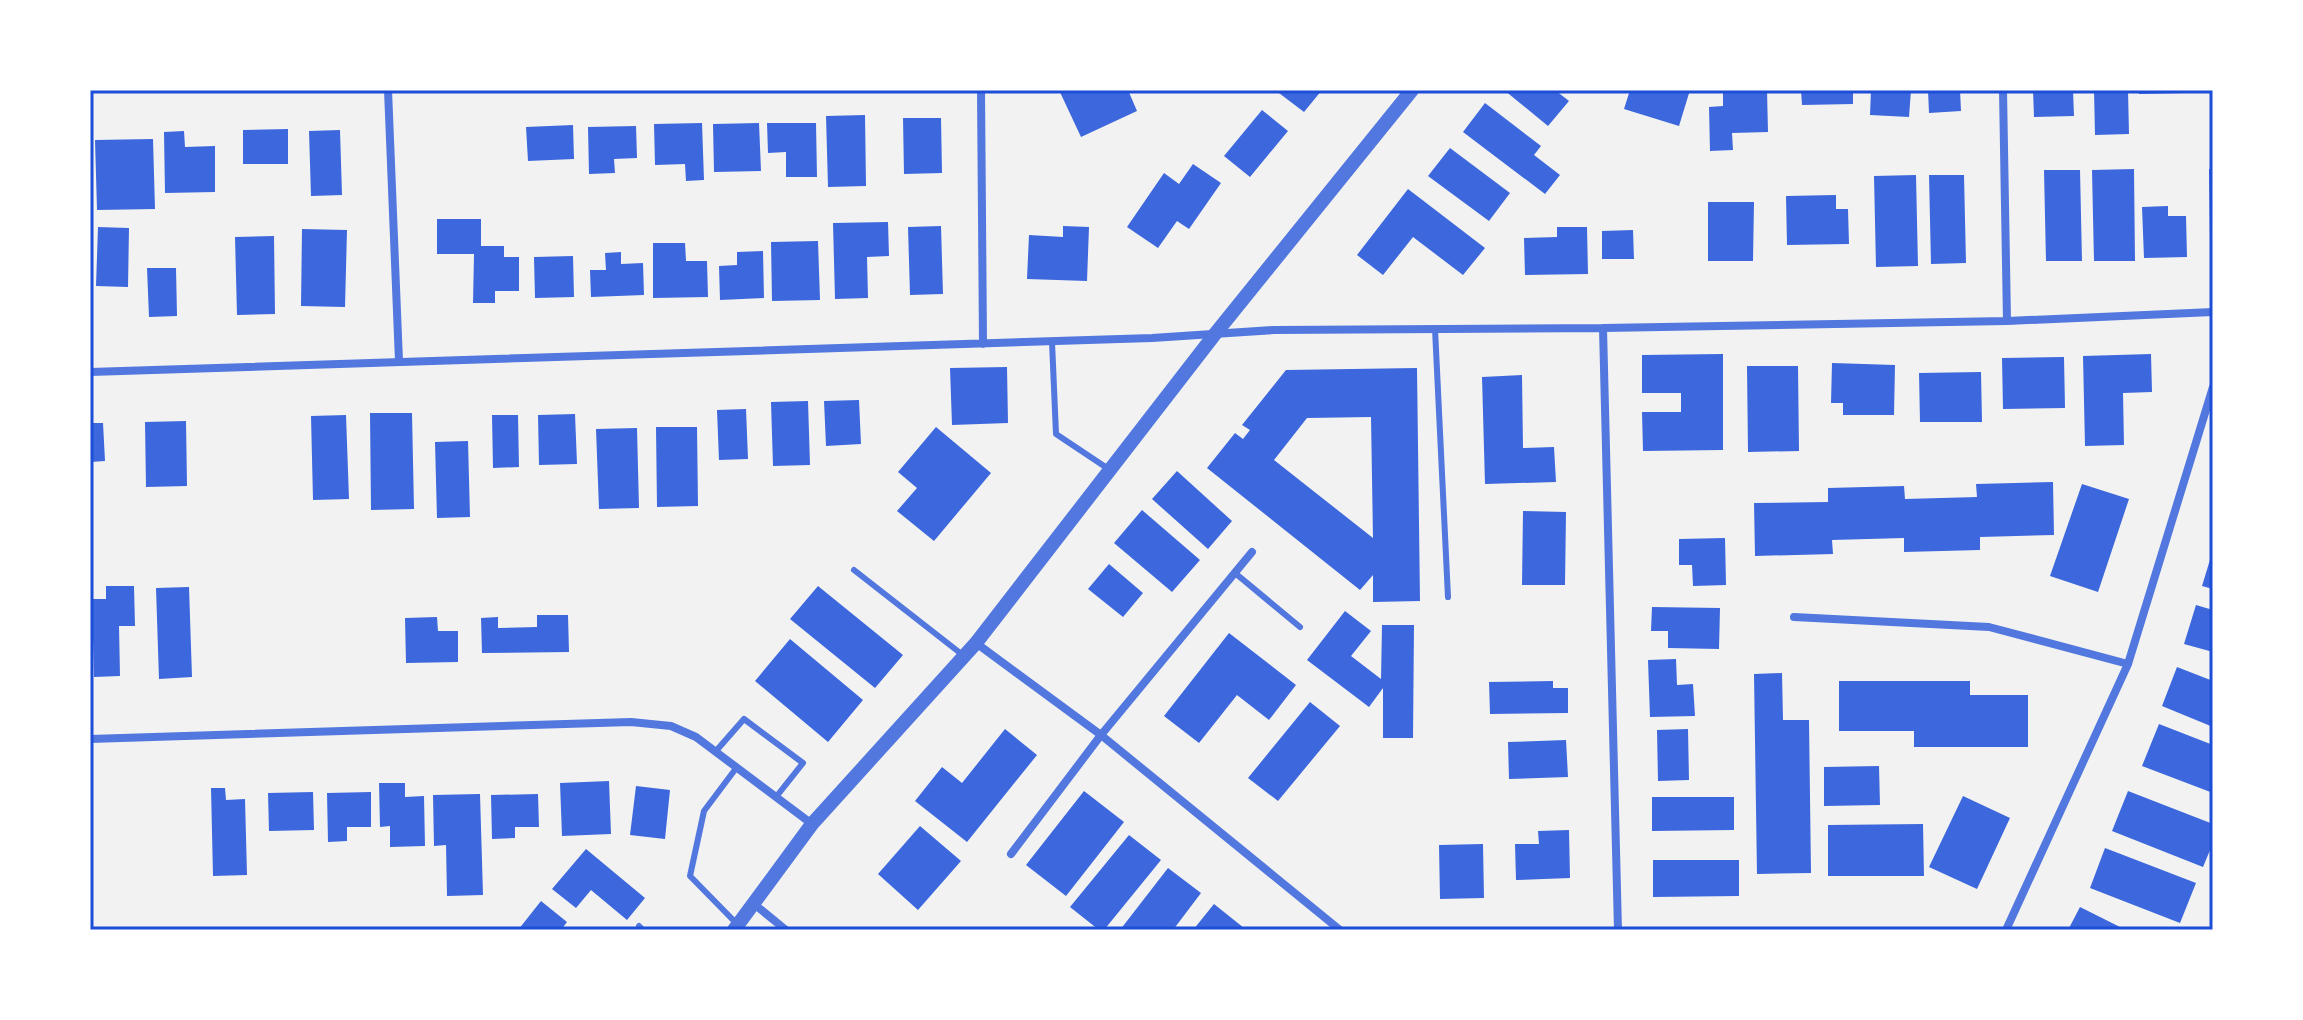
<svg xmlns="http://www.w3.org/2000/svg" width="2303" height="1020" font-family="'Space Grotesk',sans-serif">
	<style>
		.building { fill: #3d67dc; fill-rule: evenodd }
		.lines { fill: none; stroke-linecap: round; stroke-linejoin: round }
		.service { stroke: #5277de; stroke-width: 6 }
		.minor { stroke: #5277de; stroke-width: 8 }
		.tertiary { stroke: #5277de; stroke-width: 14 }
		.neatline { fill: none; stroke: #1d4ed8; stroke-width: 3 }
	</style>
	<rect width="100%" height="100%" fill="#f2f2f2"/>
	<!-- building -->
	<path class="building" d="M1059,90h69l9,21 -56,26z
		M1275,90h47l-18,22z
		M1504,90h51l14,11 -21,25z
		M1630,90h60l-11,36 -55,-17z
		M1723,90h44l1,42 -36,1 1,17 -23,1 -1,-44 14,-1z
		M1801,90h52v14l-51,1z
		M1871,90h40l-2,27 -39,-2z
		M1928,90h32l1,21 -32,2z
		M2033,90h40l1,26 -40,1z
		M2094,90h34l1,44 -34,1z
		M2139,90h45v3l-45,1z
		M1485,103l56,43 -7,9 26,20 -15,19 -82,-62z
		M1262,110l26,21 -38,46 -26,-21z
		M865,115l1,71 -38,1 -2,-71z
		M903,118h38l1,55 -38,1z
		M702,123l2,57 -18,1 -1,-17 -30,1 -1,-41z
		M759,123l2,48 -47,1 -1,-48z
		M767,123h49l1,54h-31v-25l-18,1z
		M573,125l1,34 -46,2 -2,-34z
		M636,126l1,32 -23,1 1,14 -26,1 -1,-47z
		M288,129v35h-45v-34z
		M340,130l2,65 -31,1 -2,-65z
		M184,131l1,16 30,-1v46l-50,1 -1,-61z
		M153,139l2,70 -58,1 -2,-70z
		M1450,148l60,45 -21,28 -61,-45z
		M1193,164l28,19 -32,46 -12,-8 -19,27 -31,-21 37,-54 15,11z
		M2134,169l1,92h-41l-2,-91z
		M2209,169h4v71h-3z
		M2044,170h36l2,91h-36z
		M1916,175l2,91 -42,1 -2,-91z
		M1929,175h35l2,88 -35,1z
		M1408,189l77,59 -22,27 -50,-38 -30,38 -26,-20z
		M1836,195v14h12l1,35 -62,1 -1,-49z
		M1708,202h46l-1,59h-45z
		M2168,206v10h18l1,41 -43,1 -2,-51z
		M437,219h44v27h23v11h15v34h-24v12h-22l1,-49h-37z
		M888,222l1,34 -22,1 1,41 -33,1 -2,-76z
		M941,226l2,68 -33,1 -2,-68z
		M1063,226l26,1 -2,54 -60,-2 2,-44 34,2z
		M98,227l31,1 -1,59 -32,-1z
		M1557,227h30l1,47 -63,1 -1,-37 33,-1z
		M302,229l45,1 -2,77 -44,-1z
		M1633,230l1,29h-32v-28z
		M274,236l1,78 -38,1 -2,-78z
		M818,241l2,59 -48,1 -1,-59z
		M653,243h32l1,18h21l1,36 -55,1z
		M763,251l1,47 -44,2 -1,-34 18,-1v-13z
		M621,252v12l22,-1 1,32 -53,2 -1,-27h16l-1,-17z
		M573,256l1,41 -39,1 -1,-41z
		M147,268h29l1,48 -28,1z
		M1723,354v96l-80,1 -1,-39h39v-19h-39v-38z
		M2151,354l1,38 -29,1 1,52 -39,1 -2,-90z
		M2064,357l1,51 -62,1 -1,-51z
		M1832,363l63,2 -1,50h-51v-12h-12z
		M1747,366h51l1,85 -51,1z
		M1007,367l1,56 -56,2 -2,-57z
		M1417,368l3,233 -47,1v-27l-13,15 -153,-122 28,-35 8,6 7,-9 -8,-5 44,-55zM1371,417l2,121 -99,-78 33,-42z
		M1981,372l1,50h-62l-1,-49z
		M1522,375l1,73 31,-1 2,35 -71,2 -3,-107z
		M859,400l2,44 -35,2 -2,-45z
		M808,401l2,64 -37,1 -2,-64z
		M746,409l2,50 -29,1 -2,-50z
		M370,413h42l2,96 -43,1z
		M575,414l2,50 -38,1 -1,-50z
		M346,415l3,84 -36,1 -2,-84z
		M492,415h26l1,52 -26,1z
		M186,421l1,65 -41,1 -1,-65z
		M90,423h13l2,38 -15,1z
		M656,427h41l1,79 -41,1z
		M936,427l55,46 -57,68 -37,-30 20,-23 -19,-16z
		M637,428l2,80 -40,1 -3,-80z
		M468,441l2,76 -33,1 -2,-76z
		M1177,471l55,50 -24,28 -56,-50z
		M2053,482l1,53 -74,2v13l-76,2v-14l-72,2 1,14 -78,2 -1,-53 74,-1v-14l76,-2 1,13 72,-2 -1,-13z
		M2082,484l47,15 -31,93 -48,-16z
		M1142,510l58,50 -28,32 -58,-49z
		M1523,511l43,1 -1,73h-43z
		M1725,538l1,47 -33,1 -1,-21h-13v-26z
		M2213,550v39l-11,-3z
		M1109,564l34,29 -20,24 -35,-28z
		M106,586h28l1,40h-16l1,50 -26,1 -2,-78h14z
		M818,586l85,69 -28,33 -85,-69z
		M189,587l3,90 -33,2 -3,-91z
		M2196,605l17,5v42l-29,-8z
		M1652,607l68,1 -1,41 -51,-1v-17h-17z
		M1345,611l26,20 -20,25 30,23 1,-54h32l-1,113h-30v-50l-14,19 -62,-47z
		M537,615h31l1,37 -87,1 -1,-35 17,-1v11l39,-1z
		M437,617l1,14h20v31l-52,1 -1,-45z
		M1229,633l67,52 -27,35 -32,-25 -38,48 -35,-27z
		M790,639l73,61 -35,42 -73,-61z
		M1676,659l1,26 16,-1 2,32 -45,1 -2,-57z
		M2177,667l36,14v46l-51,-21z
		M1782,673l1,47h26l2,153 -54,1 -3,-200z
		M1553,681v7h15v25l-78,1 -1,-32z
		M1839,681h131v14h58v52h-114v-16h-75z
		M1310,702l30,24 -62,75 -30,-23z
		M2159,724l54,21v48l-71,-27z
		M1005,729l32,26 -70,87 -52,-41 27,-34 20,16z
		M1688,729l1,51 -31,1 -1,-51z
		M1566,740l2,37 -59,2 -1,-37z
		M1879,766l1,39 -56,1v-39z
		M609,781l2,53 -49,2 -2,-53z
		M379,783h26v14l19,-1 1,50 -35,1v-21l-10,1z
		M636,786l34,4 -5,49 -35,-4z
		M211,788h14l1,12 19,-1 2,76 -34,1z
		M1084,791l40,31 -58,74 -40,-31z
		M2128,791l85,33v19l-10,24 -91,-36z
		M313,792l1,38 -45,1 -1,-38z
		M371,792v35h-24v14l-19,1 -1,-49z
		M480,794l3,101 -36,1 -1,-51 -12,1 -1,-51z
		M538,794l1,33h-24v11l-23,1 -1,-44z
		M1963,796l47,22 -33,71 -48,-22z
		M1652,797h82v33l-82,1z
		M1923,824l1,52h-96v-51z
		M920,826l41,35 -43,49 -40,-36z
		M1569,830l1,48 -54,2 -1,-36h24l-1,-13z
		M1129,835l32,25 -57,70h-5l-29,-23z
		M1483,844l1,54 -44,1 -1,-54z
		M2105,848l91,35 -16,40 -90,-35z
		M586,849l59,49 -18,22 -36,-30 -15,18 -24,-19z
		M1653,860h86v36l-86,1z
		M1168,868l33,25 -28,37h-53z
		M541,901l26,21 -6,8h-43z
		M1214,904l30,24 -2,2h-49z
		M2080,907l46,23h-58z"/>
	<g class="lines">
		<!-- service -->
		<path class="service" d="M1435,329l13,268
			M1052,342l4,92 54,36
			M854,570l110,86
			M1235,573l65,54
			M716,751l28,-32 59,44 -27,34
			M737,767l-33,44 -14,65 48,49
			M639,926l4,4"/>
		<!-- minor -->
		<path class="minor" d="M388,90l11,271
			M981,90l2,254
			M2003,90l4,231
			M1603,328l15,602
			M90,372l1062,-34 122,-8 329,-2 404,-7 206,-9
			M1794,617l195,10 139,37
			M976,643l125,92 239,195
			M90,739l541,-17 40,4 25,11 116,87
			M1011,854l90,-119 151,-183
			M754,904l32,26
			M2006,930l122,-266 85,-277"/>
		<!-- tertiary -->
		<path class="tertiary" d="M734,930l78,-106 164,-181 239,-309 197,-244"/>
	</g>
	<!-- border -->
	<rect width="2303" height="1020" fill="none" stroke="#ffffff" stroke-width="184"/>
	<rect x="92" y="92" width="2119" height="836" class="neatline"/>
</svg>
